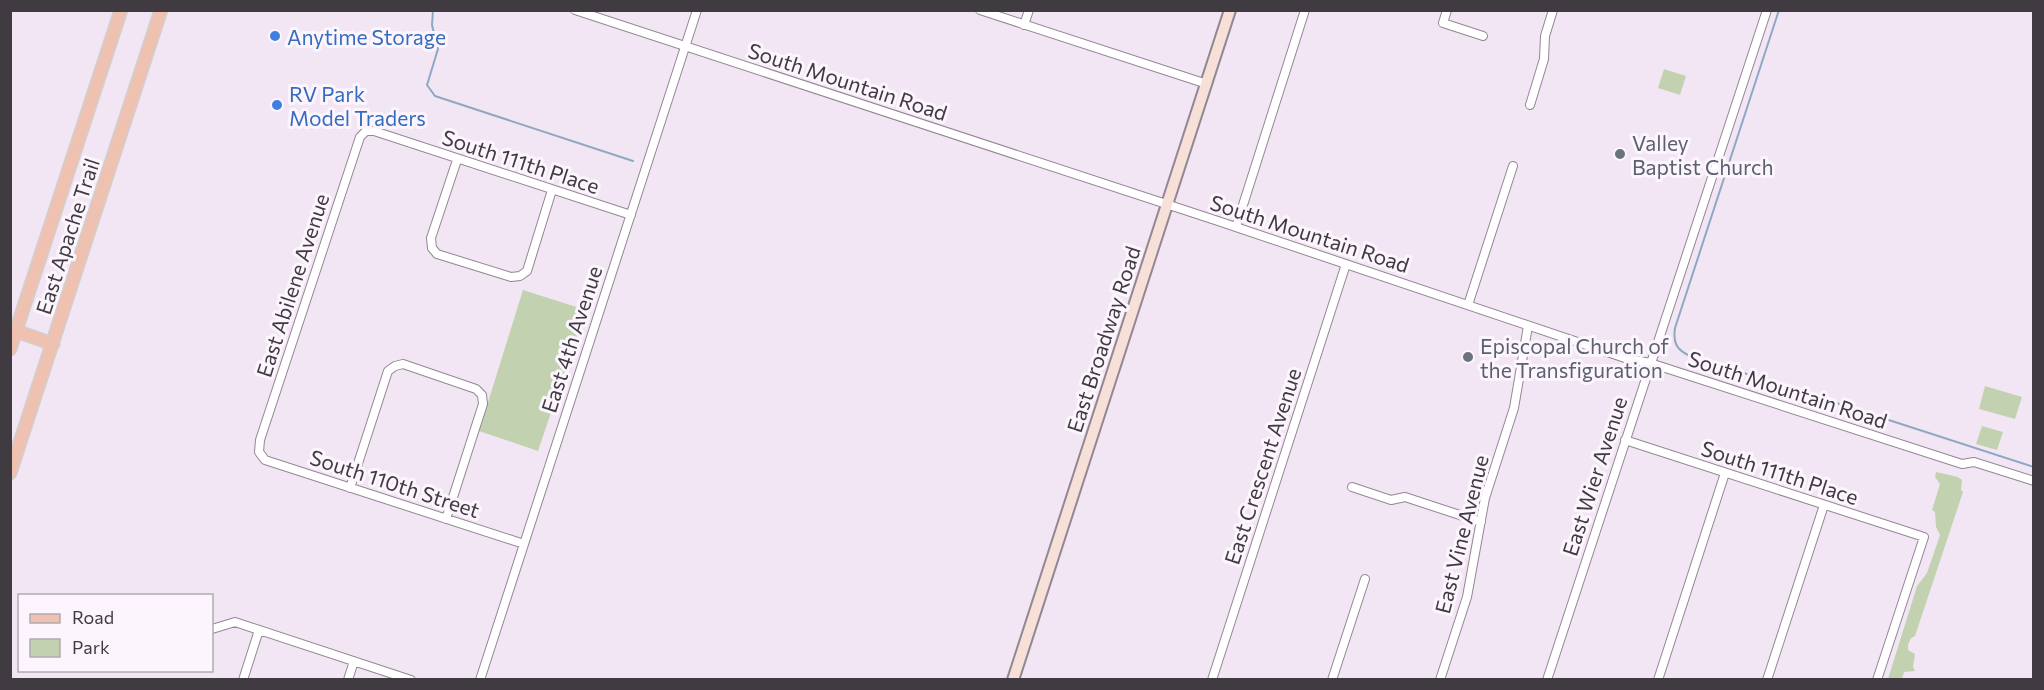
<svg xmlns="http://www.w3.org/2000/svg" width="2044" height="690" font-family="Commissioner,sans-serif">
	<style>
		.green { fill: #c2d2b1 }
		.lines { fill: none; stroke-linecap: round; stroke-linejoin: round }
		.stream { stroke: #90a7c3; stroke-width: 2 }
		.minor-casing { stroke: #928793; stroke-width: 10 }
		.secondary-casing { stroke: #928793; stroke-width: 14 }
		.primary-casing { stroke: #d1d0d1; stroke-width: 15 }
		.minor { stroke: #fff; stroke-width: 8 }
		.secondary { stroke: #f7e0d8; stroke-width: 10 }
		.primary { stroke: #efc1b1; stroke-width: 12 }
		.shop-dot { fill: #3f7fe0; stroke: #fdf5fe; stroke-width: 2 }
		.worship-dot { fill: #6b7280; stroke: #fdf5fe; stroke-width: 2 }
		.labels { text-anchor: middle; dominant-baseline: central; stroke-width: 6; stroke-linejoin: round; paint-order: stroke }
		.shop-label { font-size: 21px; fill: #366cbe; stroke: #fdf5fe; text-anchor: start }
		.street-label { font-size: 21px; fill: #3f3b40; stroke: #fdf5fe }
		.worship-label { font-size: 21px; fill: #5b616d; stroke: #fdf5fe; text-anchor: start }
	</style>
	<rect width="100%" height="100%" fill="#f3e6f4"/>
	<!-- green -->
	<path class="green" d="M1664,69l22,7 -6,19 -22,-7z
		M523,290l63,20 -48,141 -59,-20z
		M1985,386l37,11 -7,22 -36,-10z
		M1982,426l21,6 -6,18 -21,-6z
		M1936,472l22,5 4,3 -1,10 2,2 -48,144 -4,2 -3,7v5l7,4 -2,13 2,4 -11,1 -2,7h-14l29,-93 10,-13 13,-38 -4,-8 -1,-15 -3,-2 8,-26 -5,-7z"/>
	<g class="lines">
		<!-- stream -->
		<path class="stream" d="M433,10l-1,15 6,24 -11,36 8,11 198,65
			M1779,10l-104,318c-2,14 1,21 13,27l346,112"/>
		<defs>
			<path id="minor" d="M575,10l643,211 407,137 25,5 312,101 12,-2 60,19
				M980,10l227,74
				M1447,10l-4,13 40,13
				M1024,25l5,-15
				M1530,105l14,-46 1,-23 8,-26
				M457,160l-26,78 1,10 5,6 74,23 9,-1 7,-5 25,-81
				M1236,227l69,-217
				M1468,305l45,-139
				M1625,440l299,97 -47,143
				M1352,487l39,13 14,-3 76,25
				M350,488l38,-117 7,-5 8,-2 73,25 6,6 1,9 -37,115
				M524,544l-259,-84 -6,-8 1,-12 100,-303 6,-6h8l257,84
				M212,629l23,-7 176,58
				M243,680l16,-50
				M348,680l6,-19
				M480,680l217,-670
				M1212,680l134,-416
				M1332,680l33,-101
				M1440,680l27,-83 18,-99 29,-90 14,-82
				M1547,680l220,-670
				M1658,680l67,-207
				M1767,680l57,-175"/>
			<path id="secondary" d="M1013,680l217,-670"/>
			<path id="primary" d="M16,331l37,13
				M10,349l111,-339
				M10,473l151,-463"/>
		</defs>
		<!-- minor casing -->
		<use href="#minor" class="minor-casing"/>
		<!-- secondary casing -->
		<use href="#secondary" class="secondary-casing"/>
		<!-- primary casing -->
		<use href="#primary" class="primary-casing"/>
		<!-- minor -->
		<use href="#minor" class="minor"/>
		<!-- secondary -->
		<use href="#secondary" class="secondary"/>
		<!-- primary -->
		<use href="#primary" class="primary"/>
	</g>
	<!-- markers -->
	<g class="shop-dot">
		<circle cx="275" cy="36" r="6"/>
		<circle cx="277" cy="105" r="6"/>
	</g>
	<g class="worship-dot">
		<circle cx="1620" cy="154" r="6"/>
		<circle cx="1468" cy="357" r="6"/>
	</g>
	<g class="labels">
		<!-- shop labels -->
		<g class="shop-label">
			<text x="287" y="36">Anytime Storage</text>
			<text x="289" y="93">RV Park<tspan x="289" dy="24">Model Traders</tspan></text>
		</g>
		<!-- street labels -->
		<g class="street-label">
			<text transform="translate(848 81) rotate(18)">South Mountain Road</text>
			<text transform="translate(521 161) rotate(18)">South 111th Place</text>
			<text transform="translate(1310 233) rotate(18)">South Mountain Road</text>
			<text transform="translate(67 236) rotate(-72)">East Apache Trail</text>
			<text transform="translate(292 285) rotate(-72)">East Abilene Avenue</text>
			<text transform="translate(571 339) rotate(-72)">East 4th Avenue</text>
			<text transform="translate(1103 339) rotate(-72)">East Broadway Road</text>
			<text transform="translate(1788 389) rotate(18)">South Mountain Road</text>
			<text transform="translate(1262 466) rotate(-72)">East Crescent Avenue</text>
			<text transform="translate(1780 472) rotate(18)">South 111th Place</text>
			<text transform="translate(1594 476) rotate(-72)">East Wier Avenue</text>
			<text transform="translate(395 483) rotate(18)">South 110th Street</text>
			<text transform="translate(1461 534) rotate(-76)">East Vine Avenue</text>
		</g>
		<!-- worship labels -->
		<g class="worship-label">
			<text x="1632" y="142">Valley<tspan x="1632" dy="24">Baptist Church</tspan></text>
			<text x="1480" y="345">Episcopal Church of<tspan x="1480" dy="24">the Transfiguration</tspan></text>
		</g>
	</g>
	<!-- border -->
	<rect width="2044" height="690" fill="none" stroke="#3f3b40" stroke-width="24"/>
	<!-- legend -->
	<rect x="18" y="594" width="195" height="78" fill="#fdf5fe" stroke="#b1abb2" stroke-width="1.5"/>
	<rect x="30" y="614" width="30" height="9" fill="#efc1b1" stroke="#b1abb2" stroke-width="1.5"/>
	<text x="72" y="624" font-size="18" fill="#3f3b40">Road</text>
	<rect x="30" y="639" width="30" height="18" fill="#c2d2b1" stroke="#b1abb2" stroke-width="1.5"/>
	<text x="72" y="654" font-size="18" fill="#3f3b40">Park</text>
</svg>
